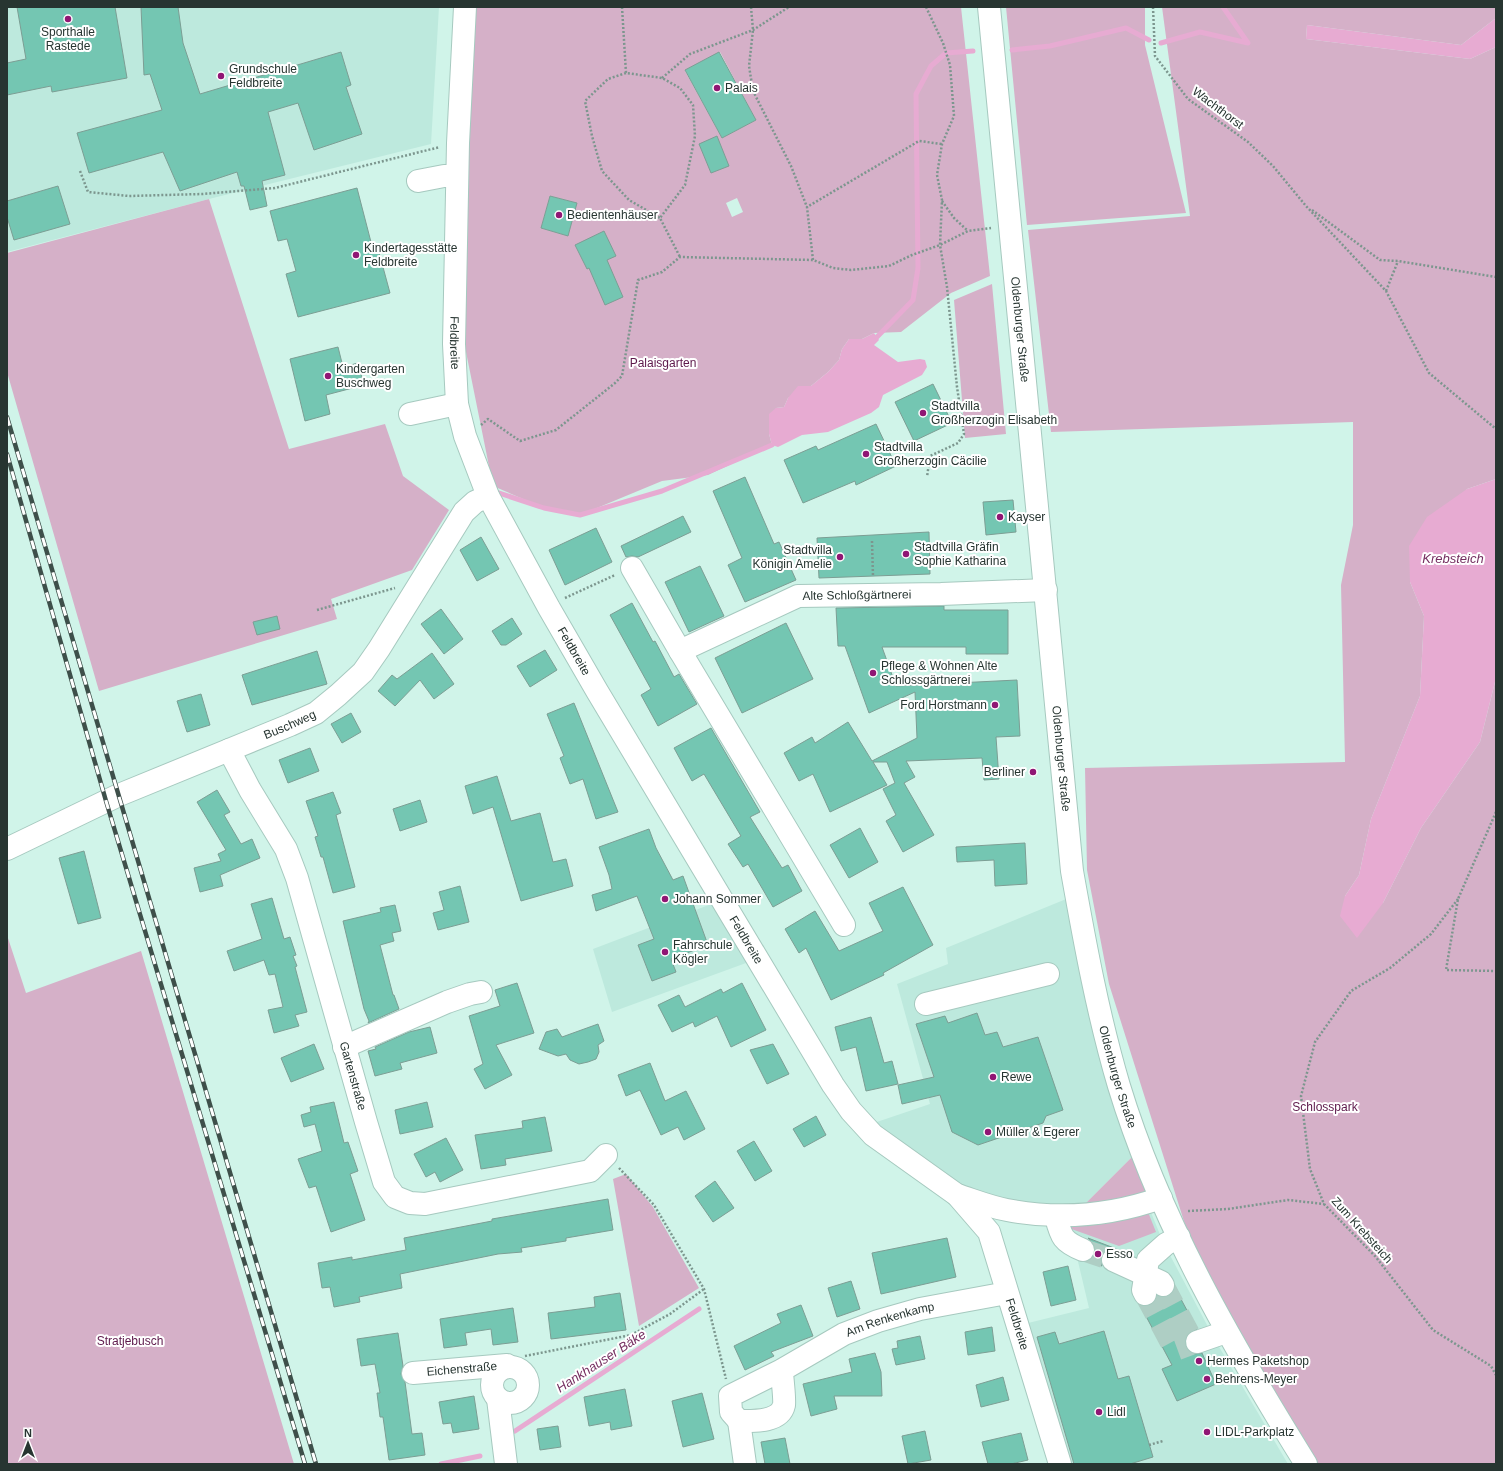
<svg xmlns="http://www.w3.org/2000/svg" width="1503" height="1471" font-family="Helvetica,sans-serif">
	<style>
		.built { fill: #bde9dd }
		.green { fill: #d5b0c8; fill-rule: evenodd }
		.water { fill: #e7abd2 }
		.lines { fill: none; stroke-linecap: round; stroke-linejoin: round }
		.stream { stroke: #e7abd2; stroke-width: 5 }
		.building { fill: #74c6b2; stroke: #7c9e94 }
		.minor-tunnel { stroke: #aecec4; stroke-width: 22; stroke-dasharray: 22 11; stroke-linecap: butt }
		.minor-casing { stroke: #a6c9bf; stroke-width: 24 }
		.path { stroke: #7c968e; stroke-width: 2.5; stroke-dasharray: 2 2; stroke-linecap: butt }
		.minor { stroke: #fff; stroke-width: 22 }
		.rail-casing { stroke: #3e4f4a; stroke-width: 4.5 }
		.rail { stroke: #fff; stroke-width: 3; stroke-dasharray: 9; stroke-linecap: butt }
		.poi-dot { fill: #901674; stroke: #fff; stroke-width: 1.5 }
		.labels { text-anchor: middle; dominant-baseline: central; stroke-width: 4; stroke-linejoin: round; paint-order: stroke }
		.poi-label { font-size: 12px; fill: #273531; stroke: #fff; text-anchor: start }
		.street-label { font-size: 12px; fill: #273531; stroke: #fff }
		.park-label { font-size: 12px; fill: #5d194b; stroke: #fff }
		.water-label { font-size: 13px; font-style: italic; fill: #752f61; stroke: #fff }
	</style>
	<rect width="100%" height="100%" fill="#d0f4e9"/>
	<!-- built -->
	<path class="built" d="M7,7h432l-8,137 -222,55 -202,53z
		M1076,895l65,253 -57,57 -28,12 -99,-22 -92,-69 65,-22 -33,-120 51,-20 -2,-16z
		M722,900l35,59 -145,53 -19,-63z
		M1148,1205l15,37 52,98 73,124h-225l-43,-139 69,-17 -13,-55 -20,-31z"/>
	<!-- green -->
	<path class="green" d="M476,7h485l29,269 -39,17 -50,39 -27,1 -12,6h-13l-7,10 -3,11 -11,12 -17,14 -23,12 -4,9 -8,1 -7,26 3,11 -64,30 -46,6 -82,34 -36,-7 -51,-22 -29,-144 2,-199zM720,52l36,68 -34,18 -37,-67zM550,196l27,7 -9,33 -27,-8zM737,198l6,14 -11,5 -6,-14z
		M1006,7h139v38l41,168 -159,12z
		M1162,7h334v11l-35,27 -154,-20 -1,14 164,20 26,-12v432l-29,10 -57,93 14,34 -4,80 -49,123 -12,56 -14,21 38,7 38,-75 59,-86 16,-64v786h-179l-84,-135 -45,-95 -79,-250 -22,-114 -2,-102 260,-6 -4,-177 12,-60v-103l-302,10 -23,-202 162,-14z
		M209,199l80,250 96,-25 18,52 46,34 -37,60 -81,29 6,20 -238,72 -92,-319v-119z
		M992,284l14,150 -41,4 -11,-138z
		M7,935l19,58 115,-42 153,513h-287z
		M1141,1148l20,50 -77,7z
		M626,1174l27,33 46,81 -60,38 -26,-147z
		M1146,1207l10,25 -37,14 -56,-20z"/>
	<!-- water -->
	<path class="water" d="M1496,18v29l-26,12 -164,-20 1,-14 154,20z
		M874,333l5,7 -5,5 24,17 22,-3 5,1 2,7 -5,8 -39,20 -4,12 -8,6 -43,19 -26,3 -24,12 -6,-2 -3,-11v-20l7,-6 8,-1 4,-9 10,-12h13l17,-14 11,-12 3,-11 7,-10h13z
		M1496,479v199l-16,64 -59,86 -38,75 -26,35 -17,-22 5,-20 14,-21 12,-56 49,-123 4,-80 -14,-34 -1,-36 18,-29 40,-28z"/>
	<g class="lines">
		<!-- stream -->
		<path class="stream" d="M1161,43l39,-11 48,11 -25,-36
			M1012,50l38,-4 76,-18 23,12
			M877,337l36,-37 5,-32 -2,-174 15,-28 15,-13 27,-2
			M493,491l51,17 36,7 82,-24 110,-46
			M515,1431l184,-122
			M441,1464l39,-8"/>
	</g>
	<!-- building -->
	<path class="building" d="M17,7h98l12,71 -75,14 -1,-6 -44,9v-32l19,-4z
		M141,7h37l5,36 17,51 141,-42 10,33 -5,2 16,47 -48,16 -16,-47 -30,9 17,63 -23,6 5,25 -17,4 -6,-24h-3l-4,-14 -57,19 -17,-39 -74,21 -12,-40 85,-23 -12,-36 -6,1z
		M719,52l37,68 -34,18 -37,-68z
		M717,136l12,30 -18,7 -12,-29z
		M58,186l12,38 -56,16 -7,-23v-16z
		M357,188l15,58 5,-1 13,48 -92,24 -12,-43 10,-3 -9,-32 -9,2 -8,-30z
		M550,196l27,7 -9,33 -27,-8z
		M604,231l12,25 -9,4 16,37 -18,8 -16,-37 -2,1 -12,-24z
		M338,347l5,20 15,-4 6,22 -38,10 4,19 -25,7 -15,-62z
		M933,384l19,39 -38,18 -19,-39z
		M876,424l20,42 -40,19 -1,-4 -52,22 -19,-43 32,-14 2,4z
		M745,477l29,67 5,-2 17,38 -51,22 -17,-37 14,-7 -29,-67z
		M1013,500l3,32 -30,3 -3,-33z
		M683,516l8,16 -53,25 -6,-1 -6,1 -5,-11z
		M596,528l16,34 -47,23 -16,-35z
		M929,532l1,42 -111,4 -2,-40z
		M481,537l18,32 -22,12 -17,-31z
		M700,566l24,50 -35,16 -24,-50z
		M632,603l21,39 2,-1 19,36 5,-3 18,30 -39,22 -17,-31 10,-6 -41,-74z
		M944,606v4h64v44h-42v-7h-84l14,39 121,-6 3,56 -24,1 3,42 -15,1 -2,-22 -76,3 9,16 -11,6 30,52 -31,17 -17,-31 10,-6 -13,-26 12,-6 -8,-21h-14l14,23 -57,27 -17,-38 -14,7 -15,-28 28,-16 3,6 33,-21 24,39 45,-23 -2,-46 -46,21 -24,-67h-7l-2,-38z
		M441,609l22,30 -19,15 -23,-30z
		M277,616l3,13 -23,6 -4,-13z
		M512,618l10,16 -16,11h-5l-9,-14z
		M786,623l27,56 -71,34 -27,-55z
		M545,650l12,20 -27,17 -13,-21z
		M317,651l10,33 -75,21 -10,-30z
		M432,653l22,31 -20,15 -14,-19 -25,26 -17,-15 14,-16 5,4z
		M201,694l9,31 -23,7 -10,-31z
		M574,703l44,109 -22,7 -13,-40 -13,5 -10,-26 4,-2 -17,-42z
		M351,713l10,19 -19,11 -11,-19z
		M711,728l49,84 -10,5 32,51 6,-3 14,26 -29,16 -25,-43 -5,3 -15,-23 13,-8 -37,-62 -12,7 -18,-33z
		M310,748l9,23 -31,12 -9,-23z
		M497,776l14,45 29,-8 13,49 13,-3 7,27 -52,15 -28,-94 -20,7 -8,-28z
		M217,790l13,22 -6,3 17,29 11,-5 8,19 -40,17 3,11 -23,6 -6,-24 27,-7 -3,-7 8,-4 -29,-48z
		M333,792l8,21 -5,2 19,72 -22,6 -10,-36h-2l-6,-20 3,-1 -12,-35z
		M420,800l7,22 -27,9 -7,-22z
		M860,828l18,34 -29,16 -19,-33z
		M649,829l7,19 17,32 10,-4 25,69 -37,14 5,13 -24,9 -14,-36 16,-6 -17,-43 -41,15 -4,-16 20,-6 -3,-14 -10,-28z
		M1025,843l2,41 -32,2 -1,-26 -37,2 -1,-15z
		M84,851l17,67 -23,6 -19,-66z
		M460,886l9,36 -31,8 -5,-17 11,-3 -5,-18z
		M903,887l30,58 -50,28 1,2 -53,25 -25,-52 -7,5 -14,-24 30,-18 24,40 44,-20 -14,-28z
		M272,898l12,41 6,-2 6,18 -3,1 4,10 -2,1 12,45 -12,3 4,11 -25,7 -6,-23 15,-3 -8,-33 -6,1 -5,-15 -30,11 -7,-20 35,-12 -11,-35z
		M395,905l6,26 -9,2 2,8 -14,4 13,50h1l5,14 -31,14 1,-2 -5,-12 -21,-88 38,-9 -1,-4z
		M517,983l17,50 -38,12 16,30 -27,14 -11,-20 9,-5 -14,-48 31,-10 -5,-16z
		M742,983l24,47 -35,17 -14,-31 -22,11 -2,-5 -21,10 -14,-27 21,-10 6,12 36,-18 2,4z
		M977,1013l8,22 12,-3 6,15 35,-10 25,73 -17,6 -3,7 -65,22 -26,-13 -12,-37 -38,9 -4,-19 36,-8 -18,-53 29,-8 3,7z
		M871,1017l13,46 8,-2 6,23 -32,7 -10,-44 -15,4 -6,-24z
		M598,1024l6,17 -6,4 1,7 -3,7 -8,3 -9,2 -9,-4 -4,-6 -8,2 -19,-7 7,-17 11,-3 5,8z
		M430,1027l7,26 -37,10 2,6 -27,7 -7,-25 8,-2 -1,-2 34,-15z
		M314,1044l10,25 -33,13 -10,-24z
		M773,1044l16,30 -22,10 -17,-34z
		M650,1063l15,38 21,-10 19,38 -21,11 -6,-13 -17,8 -21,-45 -14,6 -8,-21z
		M334,1102l10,41 4,-1 10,29 -8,3 15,46 -34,12 -15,-46 -7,2 -11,-29 24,-8 -7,-27 -11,3 -3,-12 10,-3 -1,-5z
		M427,1102l6,25 -33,7 -5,-24z
		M816,1116l10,19 -22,12 -11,-18z
		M545,1117l7,34 -47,8 1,6 -25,4 -6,-34 48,-7 -1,-7z
		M446,1138l17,32 -23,12 -5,-10 -9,5 -12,-23z
		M754,1141l18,30 -17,10 -18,-30z
		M715,1181l19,27 -21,14 -18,-26z
		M608,1199l5,31 -47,8v3l-45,7 1,4 -24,2 -98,20 2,14 -43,9 1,5 -26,5 -4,-20 -8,1 -4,-25 34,-6v3l54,-10 -2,-12 88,-17v-2z
		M947,1238l9,39 -75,17 -9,-41z
		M1088,1238l26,10 -8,2 -4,4 -1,7 1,5 -14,-5 6,-6 1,-6 -2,-6z
		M1068,1266l8,34 -25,6 -8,-34z
		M851,1281l9,28 -23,8 -9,-29z
		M1175,1288l22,41 -10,5 -2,6v6l4,5 5,3 8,-1 14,31 -39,17 -15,-32 10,-4 -32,-60h10l5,-4 2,-5 6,1 7,-1z
		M620,1293l6,37 -75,9 -3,-26 47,-6 -1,-10z
		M801,1305l12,31 -42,16 3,4 -29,14 -11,-24 47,-23 -4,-9z
		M513,1308l5,34 -25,3 -2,-16 -26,4 2,12 -23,3 -4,-29z
		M992,1327l3,24 -27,4 -3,-23z
		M1104,1331l14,48 11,-3 24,81 -23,7h-56l-37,-127 18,-5 4,12z
		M398,1333l5,33 -2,8 4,8 7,52 10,-1 3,22 -36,5 -6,-43h-3l-3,-24h3l-5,-29 -14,2 -4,-27z
		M920,1336l5,23 -29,6 -4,-16 6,-1 -1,-7z
		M875,1353l6,19 1,24h-48l3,13 -26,7 -8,-32 49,-12 -3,-13z
		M1003,1377l6,23 -28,7 -5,-22z
		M625,1389l7,37 -21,4 -1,-8 -21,4 -5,-29z
		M702,1393l12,46 -31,8 -11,-46z
		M474,1396l5,33 -26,4 -2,-10 -8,1 -4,-22z
		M558,1426l3,21 -21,3 -3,-21z
		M925,1431l6,29 -23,4 -6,-28z
		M1021,1433l7,27 -17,4h-23l-6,-22z
		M785,1438l5,26h-25l-4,-22z"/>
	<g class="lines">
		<!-- minor-tunnel -->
		<path class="minor-tunnel" d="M1083,1250l30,10
			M1163,1285l31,58 3,-1
			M1145,1294l30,56 19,-7"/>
		<defs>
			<g id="minor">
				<path id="s1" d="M465,7l-7,136 -4,201 3,60 8,32 23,60 61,112 48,83 236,394 18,26 22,24 84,60 32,37 71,232"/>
				<path id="s2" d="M989,7l83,864c13,73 26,144 47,215 41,135 113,259 187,378"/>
				<path d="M418,181l26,-5h13"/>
				<path d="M410,414l47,-10"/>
				<path d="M632,568l48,83 164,274"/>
				<path id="s3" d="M680,651l118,-55 143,-2 105,-4"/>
				<path id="s4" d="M229,750l21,40 36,59 11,29 69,244 18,60 11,15 15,6 15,1 165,-33 16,-16"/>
				<path id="s5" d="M7,849l112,-54 171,-70 26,-12 22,-18 25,-23 16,-23 85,-137 11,-10 13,-6"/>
				<path d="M926,1004l122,-30"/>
				<path d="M344,1047l103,-45 23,-8 11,-2"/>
				<path d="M957,1195c16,5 33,12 50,15 52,10 103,6 154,-12"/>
				<path d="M1056,1217c5,20 7,25 27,33"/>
				<path d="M1113,1260l48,22 2,3"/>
				<path d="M1145,1294l-2,-4 5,-30 18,-16 13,-7"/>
				<path d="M1197,1342l29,-10"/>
				<circle cx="510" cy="1385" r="18"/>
				<path id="s6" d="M782,1370c0,8 3,28 2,35 -4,18 -32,16 -45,16l-8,-9 -1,-16 52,-26 62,-36 34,-13 42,-12 87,-16"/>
				<path id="s7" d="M413,1373l94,-8 3,2"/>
				<path d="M498,1399l8,65"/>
				<path d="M739,1421l6,43"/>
			</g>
		</defs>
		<!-- minor casing -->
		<use href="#minor" class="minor-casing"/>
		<!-- path -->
		<path class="path" d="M622,7l4,66 36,5 18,10 13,17 2,31 -10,49 -25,33 20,39
			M751,7l2,23 -4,36 4,25 38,75 16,41
			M926,7l17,36 7,22 4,51 -12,28 -5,31 5,25 -2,45 7,42 10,100 7,47 -6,9 -28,13 -3,21
			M1153,7l2,49 33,43 60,43 25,24 33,40 80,85 43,82 67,56
			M626,73l-18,6 -23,22 7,35 10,35 27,29 31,18
			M662,78l28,-24 63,-24 36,-23
			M80,171l8,21 41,4 73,-2 73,-6 165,-41
			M942,201l12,17 14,13
			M1312,210l68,50 18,1 98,16
			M813,260l-6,-53 112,-66 23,3
			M1386,291l12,-30
			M481,425l7,-6 32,22 36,-11 59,-47 7,-7 16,-96 24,-8 18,-15 133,3 20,8 18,2 38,-4 23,-11 28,-10 28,-14 23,-3
			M872,541l1,36
			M565,598l50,-23
			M317,610l78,-22
			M1496,812l-38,87 -12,71 50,1
			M1458,899l-27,35 -41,34 -39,23 -36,51 -14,54 9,73 14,35 51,52 58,74 58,36 5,9
			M619,1168l35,37 50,84 22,90
			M1188,1211l40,-2 60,-9 36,4
			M525,1356l106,-21 39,-21 34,-25
			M1149,1445l14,-4"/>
		<!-- minor -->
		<use href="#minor" class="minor"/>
		<defs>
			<path id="rail" d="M7,417l309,1047
				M7,454l99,347 199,663"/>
		</defs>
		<!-- rail casing -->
		<use href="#rail" class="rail-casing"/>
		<!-- rail -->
		<use href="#rail" class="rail"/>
	</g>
	<!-- markers -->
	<g class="poi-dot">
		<circle cx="68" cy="19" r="4"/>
		<circle cx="221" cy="76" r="4"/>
		<circle cx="717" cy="88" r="4"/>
		<circle cx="559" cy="215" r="4"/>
		<circle cx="356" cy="255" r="4"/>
		<circle cx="328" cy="376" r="4"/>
		<circle cx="923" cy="413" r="4"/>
		<circle cx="866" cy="454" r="4"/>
		<circle cx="1000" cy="517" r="4"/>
		<circle cx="906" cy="554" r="4"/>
		<circle cx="840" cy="557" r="4"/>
		<circle cx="873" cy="673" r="4"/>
		<circle cx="995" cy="705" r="4"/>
		<circle cx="1033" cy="772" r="4"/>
		<circle cx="665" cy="899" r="4"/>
		<circle cx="665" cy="952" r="4"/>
		<circle cx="993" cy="1077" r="4"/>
		<circle cx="988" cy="1132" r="4"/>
		<circle cx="1098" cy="1254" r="4"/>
		<circle cx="1199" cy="1361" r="4"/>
		<circle cx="1207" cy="1379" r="4"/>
		<circle cx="1099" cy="1412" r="4"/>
		<circle cx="1207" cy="1432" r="4"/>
	</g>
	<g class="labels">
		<!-- poi labels -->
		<g class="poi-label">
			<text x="68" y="32" text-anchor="middle">Sporthalle<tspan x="68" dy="14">Rastede</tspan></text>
			<text x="229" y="69">Grundschule<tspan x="229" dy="14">Feldbreite</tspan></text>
			<text x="725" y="88">Palais</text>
			<text x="567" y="215">Bedientenhäuser</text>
			<text x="364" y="248">Kindertagesstätte<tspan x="364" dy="14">Feldbreite</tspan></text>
			<text x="336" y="369">Kindergarten<tspan x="336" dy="14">Buschweg</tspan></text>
			<text x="931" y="406">Stadtvilla<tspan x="931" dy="14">Großherzogin Elisabeth</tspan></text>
			<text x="874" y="447">Stadtvilla<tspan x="874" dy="14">Großherzogin Cäcilie</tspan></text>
			<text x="1008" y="517">Kayser</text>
			<text x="914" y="547">Stadtvilla Gräfin<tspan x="914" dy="14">Sophie Katharina</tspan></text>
			<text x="832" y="550" text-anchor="end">Stadtvilla<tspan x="832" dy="14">Königin Amelie</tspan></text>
			<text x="881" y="666">Pflege &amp; Wohnen Alte<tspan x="881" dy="14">Schlossgärtnerei</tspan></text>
			<text x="987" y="705" text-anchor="end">Ford Horstmann</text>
			<text x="1025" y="772" text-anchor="end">Berliner</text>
			<text x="673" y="899">Johann Sommer</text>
			<text x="673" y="945">Fahrschule<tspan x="673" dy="14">Kögler</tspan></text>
			<text x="1001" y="1077">Rewe</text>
			<text x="996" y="1132">Müller &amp; Egerer</text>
			<text x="1106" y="1254">Esso</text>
			<text x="1207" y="1361">Hermes Paketshop</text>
			<text x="1215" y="1379">Behrens-Meyer</text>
			<text x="1107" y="1412">Lidl</text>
			<text x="1215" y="1432">LIDL-Parkplatz</text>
		</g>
		<!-- street labels -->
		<g class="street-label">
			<text transform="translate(1218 108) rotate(37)">Wachthorst</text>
			<text stroke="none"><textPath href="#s2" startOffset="324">Oldenburger Straße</textPath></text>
			<text stroke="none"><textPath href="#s1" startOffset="336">Feldbreite</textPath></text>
			<text stroke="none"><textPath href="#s3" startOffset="189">Alte Schloßgärtnerei</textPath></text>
			<text stroke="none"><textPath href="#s1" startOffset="672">Feldbreite</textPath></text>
			<text stroke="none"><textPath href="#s5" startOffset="309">Buschweg</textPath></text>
			<text stroke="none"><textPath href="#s2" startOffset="755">Oldenburger Straße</textPath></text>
			<text stroke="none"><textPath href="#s1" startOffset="1008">Feldbreite</textPath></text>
			<text stroke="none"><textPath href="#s4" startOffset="351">Gartenstraße</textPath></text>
			<text stroke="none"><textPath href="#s2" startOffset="1079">Oldenburger Straße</textPath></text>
			<text transform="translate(1362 1230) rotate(48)">Zum Krebsteich</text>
			<text stroke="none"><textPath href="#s6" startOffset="293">Am Renkenkamp</textPath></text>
			<text stroke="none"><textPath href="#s1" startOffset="1490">Feldbreite</textPath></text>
			<text stroke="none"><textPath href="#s7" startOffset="49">Eichenstraße</textPath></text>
		</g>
		<!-- park labels -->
		<g class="park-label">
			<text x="663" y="363">Palaisgarten</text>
			<text x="1325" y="1107">Schlosspark</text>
			<text x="130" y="1341">Stratjebusch</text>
		</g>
		<!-- water labels -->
		<g class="water-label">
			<text x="1453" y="558">Krebsteich</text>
			<text transform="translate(601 1361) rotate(-33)">Hankhauser Bäke</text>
		</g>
	</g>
	<!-- border -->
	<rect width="1503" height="1471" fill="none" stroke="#273531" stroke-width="16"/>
	<!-- north arrow -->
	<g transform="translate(28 1443)" stroke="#ffffff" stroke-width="3" paint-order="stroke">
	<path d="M0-3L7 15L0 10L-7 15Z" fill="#273531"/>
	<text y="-6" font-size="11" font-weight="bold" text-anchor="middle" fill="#273531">N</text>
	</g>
</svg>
